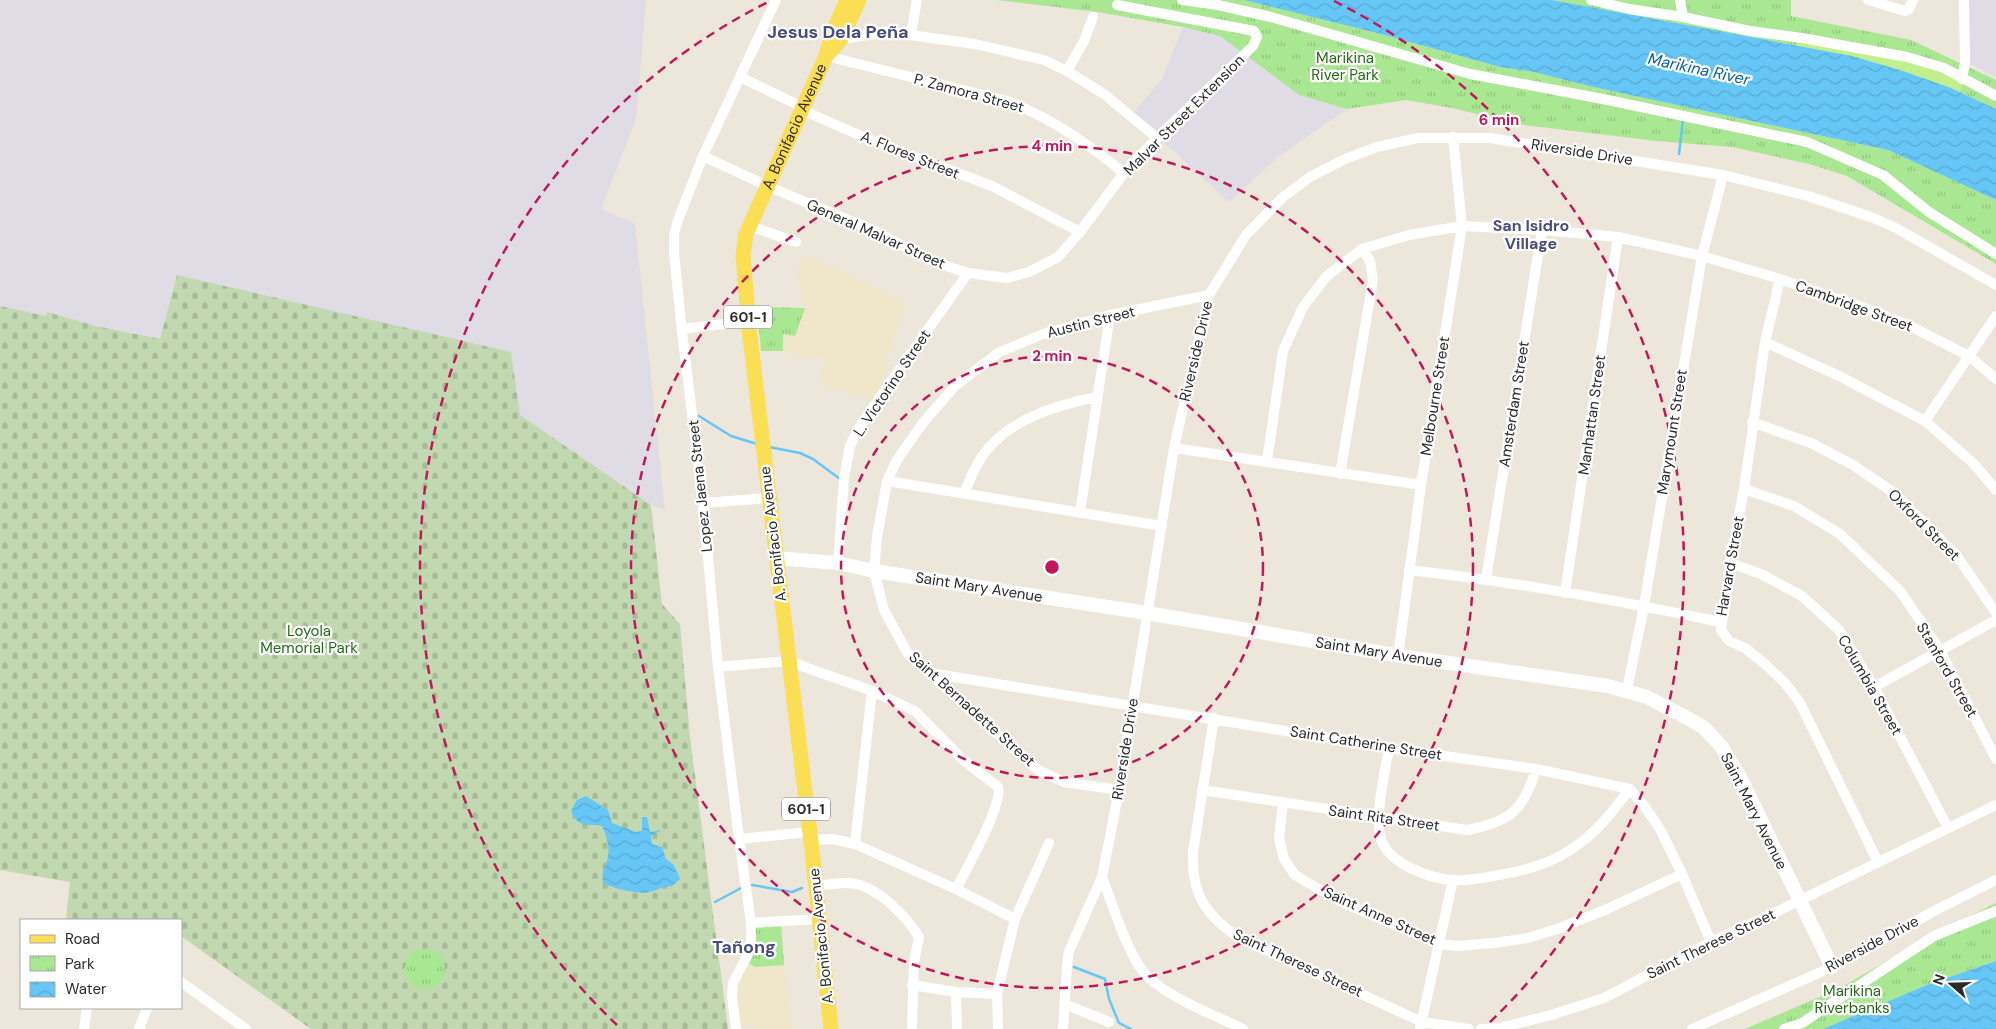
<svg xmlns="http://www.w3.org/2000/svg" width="1996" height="1029" font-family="'DM Sans',sans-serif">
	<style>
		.industrial { fill: #dfdce5 }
		.education { fill: #f0e6c9 }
		.cemetery { fill: url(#cemetery-stones) }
		.park { fill: url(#park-tufts) }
		.pitch { fill: #c0ef8e }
		.water { fill: url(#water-waves) }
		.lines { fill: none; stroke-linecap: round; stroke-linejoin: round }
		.stream { stroke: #66c6f6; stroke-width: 2.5 }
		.street { stroke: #fff; stroke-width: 10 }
		.secondary { stroke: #fff; stroke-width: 14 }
		.primary { stroke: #fade53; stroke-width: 15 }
		.ring { fill: none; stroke: #c2185b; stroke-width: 2.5; stroke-dasharray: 9 6 }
		.labels { text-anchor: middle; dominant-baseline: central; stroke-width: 4.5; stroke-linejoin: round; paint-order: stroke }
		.shield { fill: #fff; stroke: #6a6a6a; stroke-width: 1 }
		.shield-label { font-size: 14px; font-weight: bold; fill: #2a2a2a }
		.park-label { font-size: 15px; fill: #216b15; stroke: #fff }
		.street-label { font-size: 15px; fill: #2a2a2a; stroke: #fff }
		.water-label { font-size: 16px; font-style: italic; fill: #0562a3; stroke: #fff }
		.neighbourhood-label { font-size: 16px; font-weight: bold; fill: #474d7d; stroke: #fff }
		.quarter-label { font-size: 18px; font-weight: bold; fill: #474d7d; stroke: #fff }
		.centre { fill: #c2185b; stroke: #fff; stroke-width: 2.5 }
		.ring-label { font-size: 15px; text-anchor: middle; font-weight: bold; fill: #c2185b; stroke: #fff; stroke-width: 4.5; stroke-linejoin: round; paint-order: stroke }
	</style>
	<defs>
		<pattern id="cemetery-stones" width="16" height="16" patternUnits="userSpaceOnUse" patternTransform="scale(1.25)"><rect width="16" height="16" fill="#c1d8b1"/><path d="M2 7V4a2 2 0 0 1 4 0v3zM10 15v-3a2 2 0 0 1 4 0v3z" fill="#a6ba98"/></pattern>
		<pattern id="park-tufts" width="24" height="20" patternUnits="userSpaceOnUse" patternTransform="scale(1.25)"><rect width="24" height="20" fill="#aae793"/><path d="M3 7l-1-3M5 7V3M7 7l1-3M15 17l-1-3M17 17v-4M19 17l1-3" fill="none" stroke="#92c67f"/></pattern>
		<pattern id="water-waves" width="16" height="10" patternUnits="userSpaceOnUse" patternTransform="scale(1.25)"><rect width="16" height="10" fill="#66c6f6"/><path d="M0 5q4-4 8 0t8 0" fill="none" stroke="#59aad3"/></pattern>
	</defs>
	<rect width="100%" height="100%" fill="#ede6db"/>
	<!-- industrial -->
	<path class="industrial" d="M0,0h646l-10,119 -35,90 34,15 30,286 -14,-5 -131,-90 -343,-140 -17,64 -64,-13 -49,-14 -1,4 -46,-10z
		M1969,0h27v77l-26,-13z
		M1183,27l37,9 79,59 48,14 -69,48 -49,45 -60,-55 -42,-27 35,-41z"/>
	<!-- education -->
	<path class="education" d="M806,255l100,47 -7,23 -7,-2 6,3 -22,74 -56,-15 5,-26 -42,-8v-17l22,-26 -8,-37z
		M749,964l7,3 28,-2 9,64h-37l-1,-4 -17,1 -3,-42z"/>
	<!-- cemetery -->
	<path class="cemetery" d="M177,275l334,77 9,63 131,90 11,99 18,20 10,113 38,292h-417l-130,-93v-16h-115l4,-38 -70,-12v-564l46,10 1,-4 49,14 64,13z"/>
	<!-- park -->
	<path class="park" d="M997,0h247l133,33 123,34 34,5 59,15 295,63 108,50v64l-149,-88 -38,-12 -77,-17 -75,-6 -133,-16 -72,-17 -46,-8 -59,9 -48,-14 -79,-59 -37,-9 -85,-15z
		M1552,0h239v16l120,24 85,40v29l-45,-21 -123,-37 -159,-28z
		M757,307l48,1 -10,28 -12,-2v17h-22z
		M1996,903v58l-67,23 -106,45h-78l93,-40 96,-55z
		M781,923l3,42 -28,2 -7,-3 4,-9 1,-30z
		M405 969a20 20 0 1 1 40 0a20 20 0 1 1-40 0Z"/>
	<!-- pitch -->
	<path class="pitch" d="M1798,41c55,10 116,15 166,42l-5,12 -166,-37z"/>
	<!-- water -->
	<path class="water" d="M1244,0h308l300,56 51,15 48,17 45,21v91l-108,-50 -295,-63 -59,-15 -34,-5 -123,-34z
		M586,796l22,14 4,13 24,9 6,-1v-14h5l3,15 11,-2 -10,6 1,8 10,3 4,12 8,6 6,14 -8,7c-12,1 -12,3 -22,6 -10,3 -38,-4 -47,-9 -2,-17 3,-13 5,-27 2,-7 -2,-24 -6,-30 -16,-3 -23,3 -31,-15l6,-11z
		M1996,961v68h-173l106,-45z"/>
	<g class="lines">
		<!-- stream -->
		<path class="stream" d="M1679,154l4,-35
			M699,416l32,20 26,8
			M769,447l31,6 13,6 27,20
			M752,885l40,7 10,-4
			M715,902l26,-14
			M1074,967l31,12 4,20 10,24 12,6"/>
		<!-- street -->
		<path class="street" d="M1182,0l36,5 53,12 199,57 133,25 204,43 76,33 46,37 67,42
			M1591,0l38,9 54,8 67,14 52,7 105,19 37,11 52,28
			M1680,0l3,17
			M1868,0l37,11 4,-2 4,-9
			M911,34l6,-34
			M841,39l47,-7 87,12 69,16 23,11 37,23 53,44
			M826,56l181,45c43,16 81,43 117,72
			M1067,71l17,-30 9,-24
			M740,77l56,27 15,10 57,25 124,47 88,46
			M1962,79l3,-16 -1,-63
			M703,156l64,30 106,44 58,31 37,12 39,5 22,-6 29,-15 22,-25 44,-59 33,-35 96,-92 4,-9 -3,-6 -137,-26
			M750,226l46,16
			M1780,279l-15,63 -21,147 -14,74 -9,67 8,11 16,7 20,16 20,19 15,20 78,159
			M682,329l66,-8
			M1765,342l74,34 86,45 49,43 22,26
			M1925,421l71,-105
			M1752,422l61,22 40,21 41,28 63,63 39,57
			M1174,448l247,37
			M1267,461l16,-110 20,-44 24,-31 35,-27 47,-14 53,-9 80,4 76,7 84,19 78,23 99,34 31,13 59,30 27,23
			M1340,474l33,-194 -3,-19 -8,-12
			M887,481l275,45
			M1744,489l50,17 46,28 60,57 40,59 56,109
			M964,493c5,-11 10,-24 17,-35 25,-38 73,-52 115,-61
			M703,503l66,-5
			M1080,513l30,-198
			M838,563l6,-85 6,-32 8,-17 34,-49 76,-107
			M1730,563l31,11 41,22 37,34 35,57 74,141
			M1409,570c105,12 209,30 311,52
			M1486,579l56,-349
			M1565,593l53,-356
			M1398,656l23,-171 41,-259 -9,-89
			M718,667l70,-6 84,30 43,20 47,48 36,28c5,18 -32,83 -42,102
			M930,673l459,75 147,21 94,20 15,18 15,22 22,45 29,68
			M1874,687l122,-67
			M1627,690l17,-84 58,-350 21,-81
			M1214,718l-21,134c-2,41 12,63 45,85l184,85 47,7
			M1389,748c-4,25 -16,71 -7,94 10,23 47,36 70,38 19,2 72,-9 90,-16 12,-4 26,-12 37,-20 21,-15 35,-35 51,-55
			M1119,790l-55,-8 -26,-12 -130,-116 -24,-44 -10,-39 3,-34 10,-56 10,-21 25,-36 33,-38 43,-33 45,-19 67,-19 99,-20
			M1202,790l265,40c43,-8 57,-20 69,-61
			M1283,802l-4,36 5,21 11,16 44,26 100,43 19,2 36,-3 34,-5 29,-9 48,-19 77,-36
			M739,839l70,-7
			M810,840l22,-1 23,5 101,45 59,30
			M855,844l17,-153
			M1102,877c10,26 26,79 44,98 19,21 70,41 97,54
			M816,886c10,-1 21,-3 31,-3 28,0 58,32 72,54l-5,25 -2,67
			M751,923l69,-4
			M181,982l65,47
			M912,985l44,7 41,2
			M956,992l1,37
			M1064,1004l45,18
			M84,1029l3,-21
			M139,1029l8,-21
			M736,1029l-4,-32 1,-14 16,-31 2,-9v-20l-12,-84 -21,-172 -15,-164 -21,-171 -8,-79v-19l4,-14 25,-64 73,-156
			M998,1029l-1,-35 18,-75 34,-76
			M1063,1029l4,-63 2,-15 33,-74 17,-87 55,-342 35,-153 37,-60 37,-38 27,-20 35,-18 32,-12 41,-9h72l233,37 85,21 63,21 25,11 100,57
			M1420,1029l33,-149
			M1481,1029l18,-1 52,-13 53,-17 107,-56 67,-31 218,-106
			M1692,1029l140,-62 104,-57 60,-30
			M1784,1029l18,-6 132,-87 62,-25"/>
		<!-- secondary -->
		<path class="secondary" d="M776,558l62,5 36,8 273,42 260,44 201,29 39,11 44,23 13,8 17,18 19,31 92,190"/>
		<!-- primary -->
		<g class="primary">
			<path d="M829,53l12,-14 18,-39"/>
			<path id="s1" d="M831,1029l-19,-179 -63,-521 -6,-74 3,-21 80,-178 6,-22 15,-34"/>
		</g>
	</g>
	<!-- distance rings -->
	<g class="ring">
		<circle cx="1052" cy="567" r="211"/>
		<circle cx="1052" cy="567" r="421"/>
		<path d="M617 1025A632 632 0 0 1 770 1M1334 1A632 632 0 0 1 1487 1025"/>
	</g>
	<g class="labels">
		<!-- shield labels -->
		<g class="shield">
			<rect x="724" y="305.5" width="48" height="23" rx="4"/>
			<rect x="782" y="797.5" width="48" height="23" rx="4"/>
		</g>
		<g class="shield-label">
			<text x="748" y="317">601-1</text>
			<text x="806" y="809">601-1</text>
		</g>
		<!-- park labels -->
		<g class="park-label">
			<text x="1345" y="58">Marikina<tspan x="1345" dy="17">River Park</tspan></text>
			<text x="309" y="631">Loyola<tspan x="309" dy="17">Memorial Park</tspan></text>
			<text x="1852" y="991">Marikina<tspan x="1852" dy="17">Riverbanks</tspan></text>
		</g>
		<!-- street labels -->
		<g class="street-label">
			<text transform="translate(969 93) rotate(15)">P. Zamora Street</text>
			<text transform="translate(1184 115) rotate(-45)">Malvar Street Extension</text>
			<text stroke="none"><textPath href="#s1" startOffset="918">A. Bonifacio Avenue</textPath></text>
			<text transform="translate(1582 152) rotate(9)">Riverside Drive</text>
			<text transform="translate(910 155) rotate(22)">A. Flores Street</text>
			<text transform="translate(876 234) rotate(24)">General Malvar Street</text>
			<text transform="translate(1854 306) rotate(20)">Cambridge Street</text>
			<text transform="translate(1091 322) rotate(-14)">Austin Street</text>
			<text transform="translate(1196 351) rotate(-77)">Riverside Drive</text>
			<text transform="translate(892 383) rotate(-56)">L. Victorino Street</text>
			<text transform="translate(1435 396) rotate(-81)">Melbourne Street</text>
			<text transform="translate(1514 404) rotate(-81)">Amsterdam Street</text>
			<text transform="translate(1592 415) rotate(-82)">Manhattan Street</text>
			<text transform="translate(1672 432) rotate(-81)">Marymount Street</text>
			<text transform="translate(700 486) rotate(-96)">Lopez Jaena Street</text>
			<text transform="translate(1924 525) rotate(45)">Oxford Street</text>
			<text transform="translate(773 534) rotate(-97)">A. Bonifacio Avenue</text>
			<text transform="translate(1730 566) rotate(-80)">Harvard Street</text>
			<text transform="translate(979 587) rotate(9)">Saint Mary Avenue</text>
			<text transform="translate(1379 652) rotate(9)">Saint Mary Avenue</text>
			<text transform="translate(1947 670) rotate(60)">Stanford Street</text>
			<text transform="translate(1870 685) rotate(60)">Columbia Street</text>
			<text transform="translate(972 709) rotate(42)">Saint Bernadette Street</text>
			<text transform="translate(1366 743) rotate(9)">Saint Catherine Street</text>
			<text transform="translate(1125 749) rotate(-81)">Riverside Drive</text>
			<text transform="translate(1754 811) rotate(63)">Saint Mary Avenue</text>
			<text transform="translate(1384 818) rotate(8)">Saint Rita Street</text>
			<text transform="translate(1380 916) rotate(24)">Saint Anne Street</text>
			<text transform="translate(821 936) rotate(-96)">A. Bonifacio Avenue</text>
			<text transform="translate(1711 944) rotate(-26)">Saint Therese Street</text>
			<text transform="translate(1872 944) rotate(-28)">Riverside Drive</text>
			<text transform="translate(1298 963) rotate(25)">Saint Therese Street</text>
		</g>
		<!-- water labels -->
		<g class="water-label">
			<text transform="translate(1699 69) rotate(12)">Marikina River</text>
		</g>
		<!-- neighbourhood labels -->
		<g class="neighbourhood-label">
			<text x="1531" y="225">San Isidro<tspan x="1531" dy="18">Village</tspan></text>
		</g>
		<!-- quarter labels -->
		<g class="quarter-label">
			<text x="838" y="32">Jesus Dela Peña</text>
			<text x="744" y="947">Tañong</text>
		</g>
	</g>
	<circle cx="1052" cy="567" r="8" class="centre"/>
	<g class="ring-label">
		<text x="1499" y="125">6 min</text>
		<text x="1052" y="151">4 min</text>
		<text x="1052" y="361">2 min</text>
	</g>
	<!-- legend -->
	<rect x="20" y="919" width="162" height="90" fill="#ffffff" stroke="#aaaaaa"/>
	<rect x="30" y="935" width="25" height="8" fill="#fade53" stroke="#aaaaaa"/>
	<text x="65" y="944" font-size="15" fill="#2a2a2a">Road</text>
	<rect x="30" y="956" width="25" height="15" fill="url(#park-tufts)" stroke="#aaaaaa"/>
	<text x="65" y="969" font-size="15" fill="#2a2a2a">Park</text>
	<rect x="30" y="982" width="25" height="15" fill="url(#water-waves)" stroke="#aaaaaa"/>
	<text x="65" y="994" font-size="15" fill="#2a2a2a">Water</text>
	<!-- north arrow -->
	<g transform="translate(1951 984) rotate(290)" stroke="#ffffff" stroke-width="4" paint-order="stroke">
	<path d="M0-4L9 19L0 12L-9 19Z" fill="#2a2a2a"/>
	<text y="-8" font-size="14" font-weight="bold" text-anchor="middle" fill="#2a2a2a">N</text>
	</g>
</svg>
